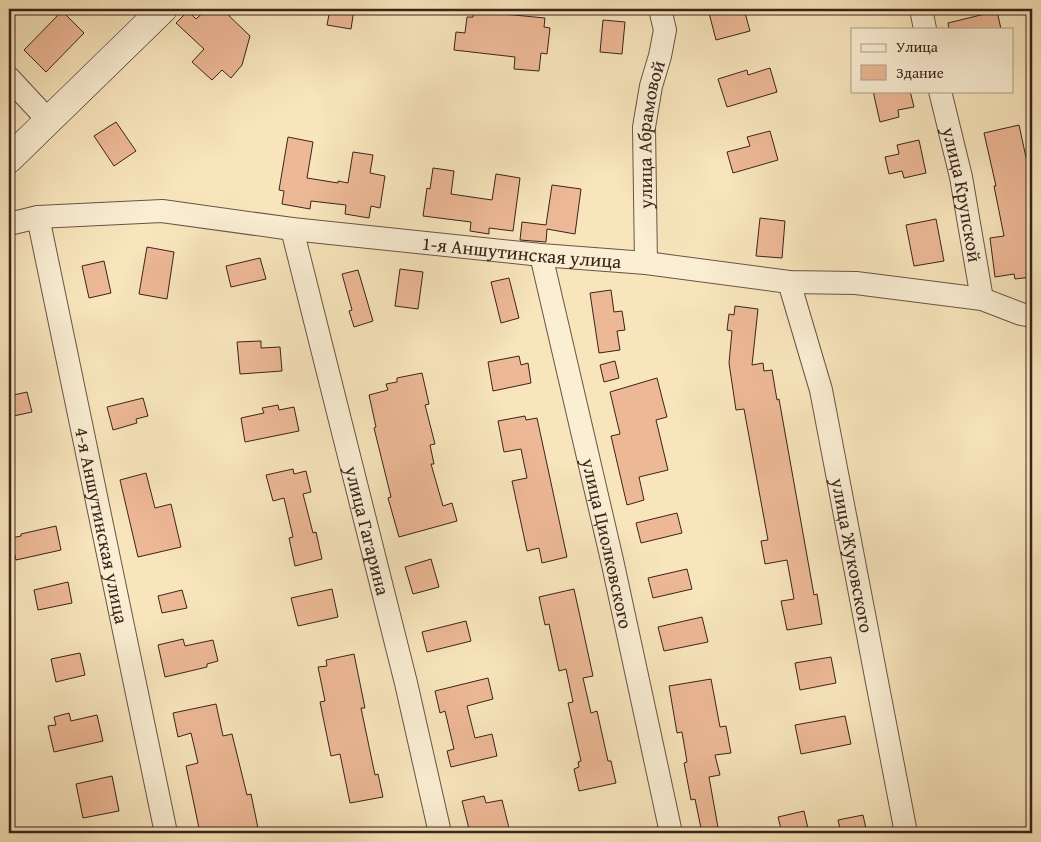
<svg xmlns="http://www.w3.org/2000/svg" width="1041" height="842" font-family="'Gentium Book Plus',serif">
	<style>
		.building { fill: #edb896; stroke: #3a231b }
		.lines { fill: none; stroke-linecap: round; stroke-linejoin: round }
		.street-casing { stroke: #6a5443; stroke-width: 24 }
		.secondary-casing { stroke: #3a231b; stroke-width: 29 }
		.street { stroke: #faeed3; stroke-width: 22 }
		.secondary { stroke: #faeed3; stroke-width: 28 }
		.labels { text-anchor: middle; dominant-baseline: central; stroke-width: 4; stroke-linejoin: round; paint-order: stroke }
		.street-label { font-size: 19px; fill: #3a231b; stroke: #faeed3 }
	</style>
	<rect width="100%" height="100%" fill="#f8e5bc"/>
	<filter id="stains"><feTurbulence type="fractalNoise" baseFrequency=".004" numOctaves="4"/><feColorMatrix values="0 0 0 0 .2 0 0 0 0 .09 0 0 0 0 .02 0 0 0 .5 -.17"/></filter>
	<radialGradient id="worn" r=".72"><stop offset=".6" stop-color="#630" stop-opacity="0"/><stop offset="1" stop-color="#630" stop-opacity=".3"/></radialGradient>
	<!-- building -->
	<path class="building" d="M207,9h15l28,27 -8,29 -11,13 -9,-8 -10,10 -20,-18 12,-13 -28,-26 12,-12 8,8z
		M330,9h24l-3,20 -24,-4z
		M474,9l19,1v3l52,5 -1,9 6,1 -3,26 -6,-1 -2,18 -25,-2 1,-12 -61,-7 2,-18 9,1 2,-16h6z
		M708,9h36l6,22 -34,9z
		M62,11l22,22 -38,39 -22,-22z
		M997,11l4,18h-52l-1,-6z
		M603,20l22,2 -3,32 -22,-2z
		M770,68l7,24 -50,15 -9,-28 29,-9 1,5z
		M873,91h37l4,16 -16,3 1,7 -19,5z
		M116,122l20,29 -22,15 -20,-30z
		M1019,125l13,60v92l-17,2 -1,-5 -19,3 -5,-39 14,-2 -10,-50h2l-12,-53z
		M770,131l8,29 -45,13 -6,-21 23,-6 -3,-9z
		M288,137l25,5 -6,36 31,5v-2l10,2 5,-31 20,3 -3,18 15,3 -5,32 -9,-2 -2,12 -24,-4 1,-9 -35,-4 -1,8 -28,-5 2,-13 -5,-1z
		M919,140l7,33 -22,5 -2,-7 -13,3 -4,-17 14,-3 -2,-9z
		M433,168l21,3 -3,23 41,6 4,-26 24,4 -7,53 -24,-3v6l-19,-3 1,-9 -48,-6 4,-28 3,1z
		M552,185l29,4 -6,45 -28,-5 -1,13 -26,-2 2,-18 24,3z
		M760,218l25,3 -3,37 -26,-2z
		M936,219l8,42 -30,5 -8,-41z
		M147,247l27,5 -7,47 -28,-5z
		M260,258l6,21 -35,8 -5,-21z
		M104,261l7,32 -22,5 -7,-32z
		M400,269l23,3 -5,37 -23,-3z
		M358,270l15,51 -19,6 -5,-16 3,-1 -10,-36z
		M509,278l10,40 -18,5 -10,-41z
		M611,290l3,22 8,-1 3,19 -8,1 3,19 -21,3 -9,-60z
		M735,306l23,3 -6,56 11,-2 1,8 8,-1 5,30 2,-1 35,196 3,-1 5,30 -35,6 -6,-29 13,-2 -7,-39 -22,4 -4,-23 7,-1 -24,-131 -8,1 -7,-47 3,-32 -5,-1 2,-16 5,1z
		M261,341v7l19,-1 2,24 -42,3 -3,-32z
		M519,356l2,9 7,-2 3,20 -38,8 -5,-29z
		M615,361l4,17 -15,4 -4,-17z
		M422,373l7,31 -4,1 10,39 -5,1 4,19h-3l12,42 9,-3 5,18 -58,16 -11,-39 3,-1 -17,-69 2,-1 -7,-32 19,-5 -2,-6 11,-2v-4z
		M657,378l10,39 -11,3 12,50 -29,7 5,23 -17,5 -16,-69 9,-2 -10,-42z
		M27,392l5,20 -23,5v-21z
		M143,398l5,18 -12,3 1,4 -24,7 -6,-23z
		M278,405l1,5 15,-3 5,24 -54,11 -4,-24 23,-5 -2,-5z
		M525,416l1,4 11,-2 30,139 -25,6 -3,-15 -12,3 -15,-70 15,-3 -6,-29 -17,3 -6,-31z
		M293,469l1,5 12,-3 5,21 -8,2 10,39 3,-1 6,27 -27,7 -6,-28 4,-1 -9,-39 -11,3 -7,-26z
		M146,473l9,35 16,-4 10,43 -43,10 -18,-77z
		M677,513l5,20 -41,10 -5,-20z
		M56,526l5,24 -45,10 -5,-22 10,-2v-2z
		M431,559l8,28 -26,7 -8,-27z
		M687,569l5,20 -39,9 -5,-20z
		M68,582l4,21 -34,7 -4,-20z
		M332,589l6,28 -40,9 -7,-28z
		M574,589l19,87 -10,2 8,35 6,-2 11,50h3l5,22 -37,8 -5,-22 5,-2 -1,-5 3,-1 -13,-58 5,-1 -7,-33 -7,2 -10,-47 -4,1 -6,-28z
		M182,590l5,18 -25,5 -4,-17z
		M702,617l6,25 -44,9 -6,-24z
		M466,621l5,20 -44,11 -5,-20z
		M183,639l2,7 28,-6 5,21 -11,3v3l-42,10 -7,-32z
		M80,653l5,22 -29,7 -5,-23z
		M354,654l11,54h-4l14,67 3,-1 5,23 -33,6 -10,-49 -9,2 -11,-54 5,-1 -7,-34 9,-1 -1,-6z
		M831,657l5,26 -36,7 -5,-27z
		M488,678l5,21 -26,7 8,32 17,-4 5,22 -46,11 -4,-16 7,-2 -9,-38 -5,2 -5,-22z
		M711,679l9,48 6,-1 5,27 -16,2 5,20 -11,2 10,56h-17l-7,-34 -4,1 -7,-37 3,-1 -5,-30 -5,1 -8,-47z
		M216,704l7,32 9,-2 15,61 4,-1 8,39h-59l-14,-67 12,-3 -7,-30 -13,4 -5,-24z
		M69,713l2,8 26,-6 6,26 -49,11 -6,-26 8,-1 -2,-8z
		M845,716l6,28 -50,10 -6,-29z
		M112,776l7,35 -36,7 -7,-34z
		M484,796l2,7 16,-3 7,28 -24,5h-15l-8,-32z
		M804,811l5,22h-27l-4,-16z
		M863,815l4,18h-26l-3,-13z"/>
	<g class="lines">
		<defs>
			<g id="street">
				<path d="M921,9l4,20"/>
				<path d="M9,78l39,42"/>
				<path id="s1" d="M940,91l21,86 21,122"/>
				<path id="s2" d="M38,217l128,616"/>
				<path id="s3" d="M9,224l29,-7 124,-6 130,18 249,26 105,8 143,19 67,1 126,16 39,15 11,2"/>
				<path id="s4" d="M292,229l114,454 34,150"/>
				<path id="s5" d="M541,255l71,305 59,273"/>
				<path id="s6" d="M646,263l-2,-136 7,-41 9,-30 5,-26 -5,-21"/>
				<path id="s7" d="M789,282l32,108 85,443"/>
			</g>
			<path id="secondary" d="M9,159l154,-150"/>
		</defs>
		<!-- street casing -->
		<use href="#street" class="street-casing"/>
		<!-- secondary casing -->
		<use href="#secondary" class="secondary-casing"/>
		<!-- street -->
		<use href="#street" class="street"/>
		<!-- secondary -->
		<use href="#secondary" class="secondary"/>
	</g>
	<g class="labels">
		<!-- street labels -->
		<g class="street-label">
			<text stroke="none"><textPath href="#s6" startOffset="129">улица Абрамовой</textPath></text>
			<text stroke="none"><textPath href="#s1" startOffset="106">улица Крупской</textPath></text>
			<text stroke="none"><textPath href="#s3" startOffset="516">1-я Аншутинская улица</textPath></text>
			<text stroke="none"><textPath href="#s2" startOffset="315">4-я Аншутинская улица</textPath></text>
			<text stroke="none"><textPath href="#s4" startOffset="311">улица Гагарина</textPath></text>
			<text stroke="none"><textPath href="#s5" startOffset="296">улица Циолковского</textPath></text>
			<text stroke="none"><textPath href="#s7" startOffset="281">улица Жуковского</textPath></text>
		</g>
	</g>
	<!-- margin -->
	<rect width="1041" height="842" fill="none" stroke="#f8e5bc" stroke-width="30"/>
	<rect x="10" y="10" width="1021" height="822" fill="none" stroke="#3a231b" stroke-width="2.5"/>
	<rect x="15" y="15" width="1011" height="812" fill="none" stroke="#3a231b"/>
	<!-- legend -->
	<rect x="851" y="28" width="162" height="65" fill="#faeed3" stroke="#ad9d89"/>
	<rect x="861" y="44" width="25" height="8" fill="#faeed3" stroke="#ad9d89"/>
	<text x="896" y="52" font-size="15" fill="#3a231b">Улица</text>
	<rect x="861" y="65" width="25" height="15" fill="#edb896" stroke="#ad9d89"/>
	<text x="896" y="78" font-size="15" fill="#3a231b">Здание</text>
	<rect width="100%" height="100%" filter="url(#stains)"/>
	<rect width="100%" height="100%" fill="url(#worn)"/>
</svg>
